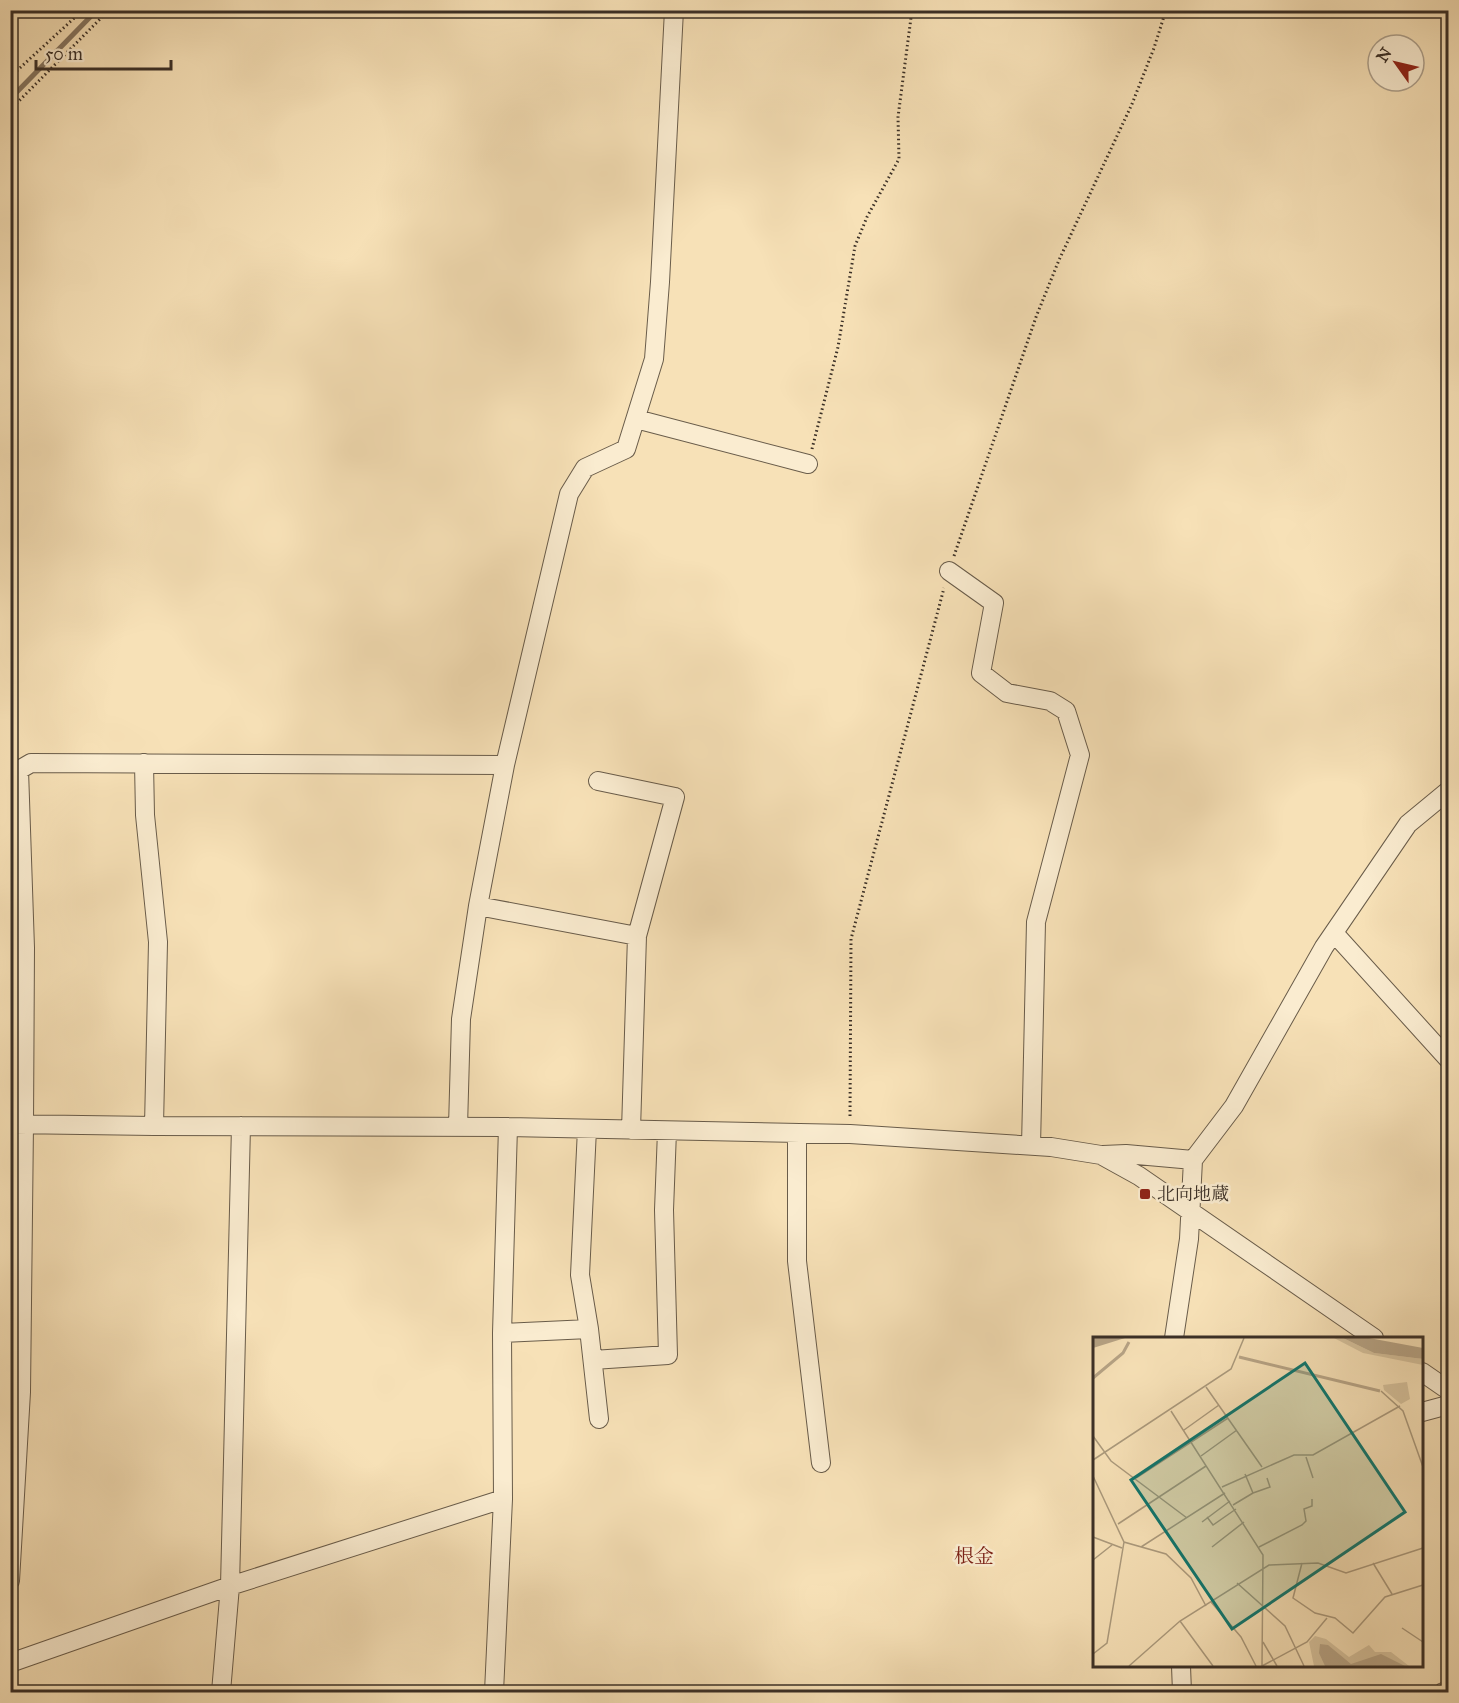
<svg xmlns="http://www.w3.org/2000/svg" width="1459" height="1703" font-family="'IM FELL Great Primer','Noto Serif JP',serif">
	<style>
		.lines { fill: none; stroke-linecap: round; stroke-linejoin: round }
		.stream { stroke: #857560; stroke-width: 5 }
		.minor-casing { stroke: #695c4a; stroke-width: 20 }
		.path { stroke: #3a2f26; stroke-width: 3; stroke-dasharray: 1.5 3; stroke-linecap: butt }
		.minor { stroke: #faecd0; stroke-width: 18 }
		.poi-dot { fill: #8f2418; stroke: #faecd0; stroke-width: 2 }
		.labels { text-anchor: middle; dominant-baseline: central; stroke-width: 5; stroke-linejoin: round; paint-order: stroke }
		.poi-label { font-size: 18px; fill: #3a2f26; stroke: #faecd0; text-anchor: start }
		.neighbourhood-label { font-size: 20px; fill: #7a1f14; stroke: #faecd0 }
		.inset-river { fill: none; stroke: #b7a486; stroke-width: 3 }
		.inset-road { fill: none; stroke: #ab9a7d; stroke-width: 1.5 }
		.view { fill: #0f766e; fill-opacity: 0.15; stroke: #0f766e; stroke-width: 3 }
		.inset-edge { fill: none; stroke: #3a2f26; stroke-width: 3 }
	</style>
	<rect width="100%" height="100%" fill="#f7e1b7"/>
	<filter id="stains"><feTurbulence type="fractalNoise" baseFrequency=".00333" numOctaves="4"/><feColorMatrix values="0 0 0 0 .2 0 0 0 0 .09 0 0 0 0 .02 0 0 0 .5 -.17"/></filter>
	<radialGradient id="worn" r=".72"><stop offset=".6" stop-color="#630" stop-opacity="0"/><stop offset="1" stop-color="#630" stop-opacity=".3"/></radialGradient>
	<g class="lines">
		<!-- stream -->
		<path class="stream" d="M10,99l87,-89"/>
		<defs>
			<path id="minor" d="M636,419l172,45
				M949,571l45,32 -13,70 26,20 43,8 16,10 14,44 -44,167 -5,224
				M144,763l1,52 13,127 -4,184
				M10,770h9l12,-7 474,2
				M478,906l159,30 38,-139 -77,-16
				M1334,933l114,126
				M10,1124l144,2 354,1 342,7 201,13 50,8 38,21 235,162
				M458,1127l3,-108 17,-113 27,-141 64,-271 16,-26 41,-19 28,-90 6,-77 14,-272
				M587,1129l-7,146 9,54 10,90
				M631,1130l6,-194
				M797,1133v128l24,202
				M1103,1155l23,-1 67,6
				M502,1333l87,-4
				M1174,1338l15,-99 4,-79 41,-54 90,-159 84,-123 40,-33
				M593,1360l75,-5 -4,-145 3,-79
				M1422,1372l26,18
				M1422,1412l26,-7
				M10,1581l11,-189 3,-268 1,-176 -6,-178
				M10,1663l220,-77 273,-87
				M1181,1666l1,26
				M221,1692l9,-106 11,-460
				M494,1692l9,-193 -1,-166 6,-206
				M1443,1692l5,-1"/>
		</defs>
		<!-- minor casing -->
		<use href="#minor" class="minor-casing"/>
		<!-- path -->
		<path class="path" d="M10,77l73,-67
			M10,110l99,-100
			M812,449l26,-102 17,-101 12,-29 32,-58 -1,-42 14,-107
			M954,556l82,-239 23,-57 73,-156 22,-56 12,-38
			M850,1116l1,-177 93,-351"/>
		<!-- minor -->
		<use href="#minor" class="minor"/>
	</g>
	<!-- markers -->
	<rect class="poi-dot" x="1139" y="1188" width="12" height="12" rx="3"/>
	<g class="labels">
		<!-- poi labels -->
		<g class="poi-label">
			<text x="1157" y="1194">北向地蔵</text>
		</g>
		<!-- neighbourhood labels -->
		<g class="neighbourhood-label">
			<text x="974" y="1556">根金</text>
		</g>
	</g>
	<!-- overview -->
	<g transform="translate(1093 1337)">
		<rect width="330" height="330" fill="#f7e1b7"/>
		<path d="M241,1h9l31,15 49,6v6l-60,-12zM314,45l3,17 -9,5 -17,-14 -1,-5zM222,299l11,3 23,18 20,-12 6,7h16l18,14h-95l-5,-24z" fill="#d7c39e"/>
		<path d="M0,1h32l-32,10zM250,1h26l54,10v11l-49,-6zM227,307l8,1 23,19 30,-10 24,12h-80l-6,-13z" fill="#b7a486"/>
		<path class="inset-river" d="M146,20l141,34M0,41l30,-25 6,-11"/>
		<path class="inset-road" d="M113,50l56,80M288,54l22,20 20,56M78,74l92,144 -1,111M91,93l35,-25M0,99l18,25 76,57M108,119l36,-26M213,120l7,21M0,123l138,-91 13,-31M152,137l8,19 17,-6 -3,-9M0,139l31,66 42,12 25,24 15,28M43,141l92,-60M129,150l72,-32h19l87,-49M140,168l20,-12M114,180l6,8 23,-16M109,185l28,-21M25,187l88,-58M0,200l29,11M48,210l84,-54M119,210l32,-25M166,210l43,-22 4,-4 -2,-12 8,-3v-7M0,223l19,-15M209,226l-9,35 22,15 20,5 18,15 32,-36 38,-12M280,226l19,31M144,246l48,43 19,40M118,265l30,35 15,29M87,284l33,45M309,291l21,14M170,305l14,24M0,317l14,-11 17,-101M36,329l51,-45 89,-56 49,-2 28,10 77,-25M169,329l45,-24 20,-24"/>
		<path class="view" d="M212,26l100,149 -173,117 -101,-149z"/>
		<rect width="330" height="330" class="inset-edge"/>
	</g>
	<!-- margin -->
	<rect width="1459" height="1703" fill="none" stroke="#f7e1b7" stroke-width="36"/>
	<rect x="12" y="12" width="1435" height="1679" fill="none" stroke="#3a2f26" stroke-width="3"/>
	<rect x="18" y="18" width="1423" height="1667" fill="none" stroke="#3a2f26" stroke-width="1.5"/>
	<!-- north arrow -->
	<g transform="translate(1396 63) rotate(304)"><circle r="28" fill="#faecd0" stroke="#ada08c" stroke-width="1.5"/>
	<path d="M0-4.5L10 22L0 15L-10 22Z" fill="#8f2418"/>
	<text y="-9" font-size="16" font-weight="bold" text-anchor="middle" fill="#3a2f26">N</text>
	</g>
	<!-- scale -->
	<path d="M36 60v9h135v-9" fill="none" stroke="#3a2f26" stroke-width="3"/>
	<text x="45" y="60" font-size="18" fill="#3a2f26" stroke="#faecd0" stroke-width="4.5" paint-order="stroke">50 m</text>
	<rect width="100%" height="100%" filter="url(#stains)"/>
	<rect width="100%" height="100%" fill="url(#worn)"/>
</svg>
